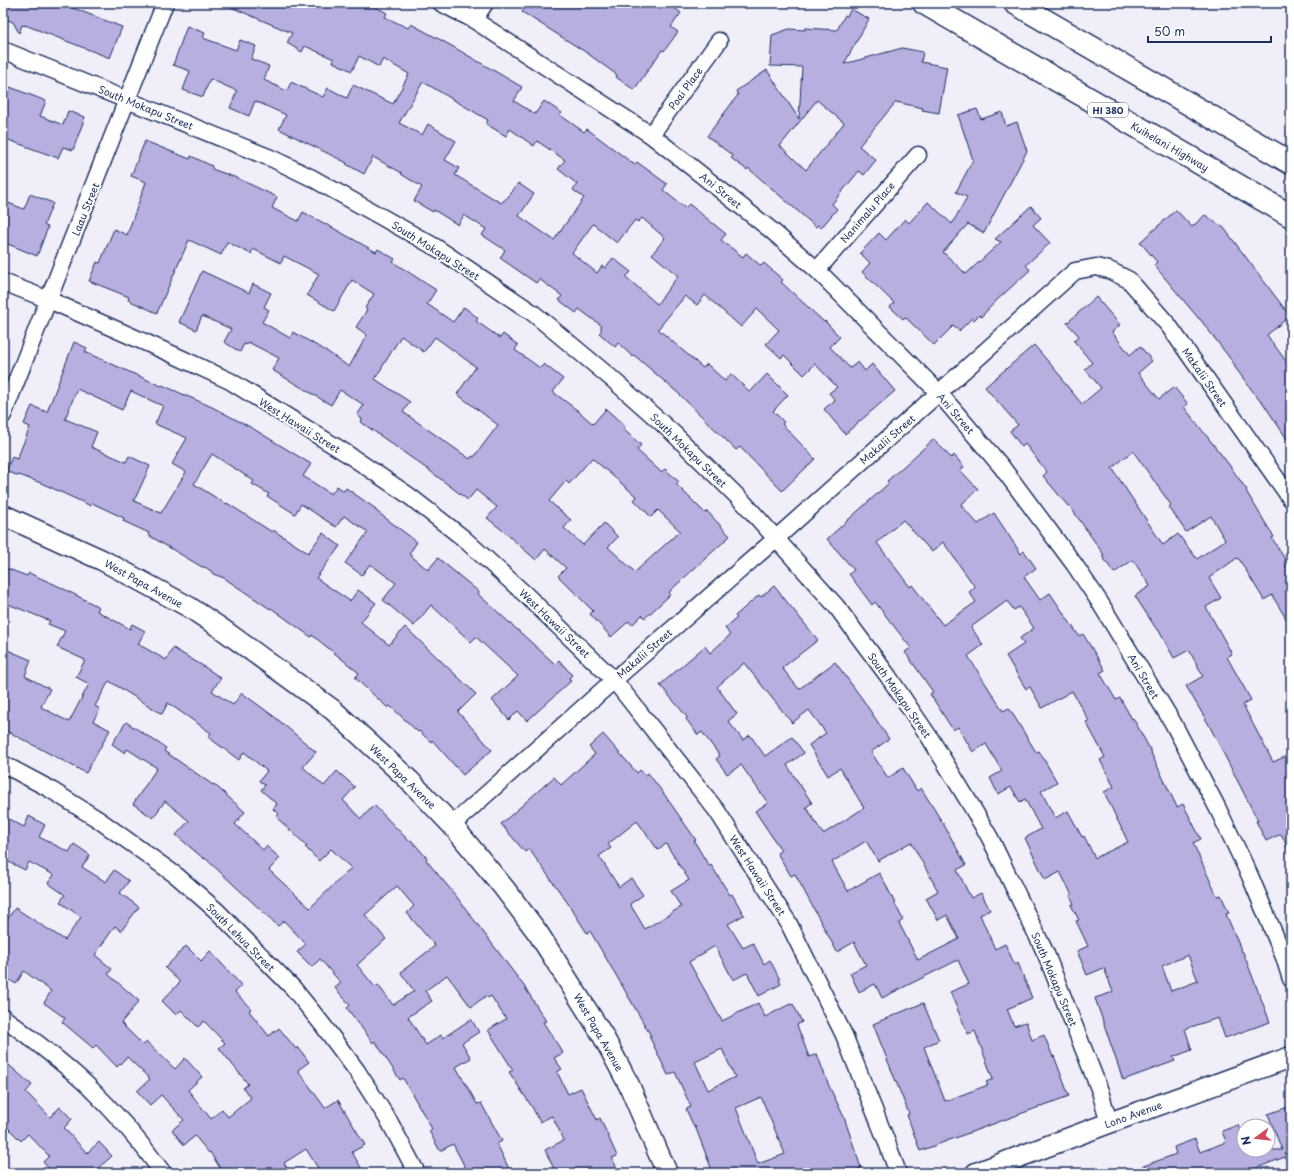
<svg xmlns="http://www.w3.org/2000/svg" width="1294" height="1176" font-family="'Playpen Sans',sans-serif">
	<style>
		.building { fill: #b6afe0; stroke: #1b2f5e; fill-rule: evenodd }
		.lines { fill: none; stroke-linecap: round; stroke-linejoin: round }
		.minor-casing { stroke: #1b2f5e; stroke-width: 19 }
		.tertiary-casing { stroke: #1b2f5e; stroke-width: 23 }
		.primary-casing { stroke: #1b2f5e; stroke-width: 25 }
		.minor { stroke: #fff; stroke-width: 16 }
		.tertiary { stroke: #fff; stroke-width: 20 }
		.primary { stroke: #fff; stroke-width: 22 }
		.labels { text-anchor: middle; dominant-baseline: central; stroke-width: 4; stroke-linejoin: round; paint-order: stroke }
		.shield { fill: #fff; stroke: #5f6d8e; stroke-width: 1 }
		.shield-label { font-size: 9px; font-weight: bold; fill: #1b2f5e }
		.street-label { font-size: 10px; fill: #1b2f5e; stroke: #fff }
	</style>
	<rect width="100%" height="100%" fill="#f0eff9"/>
	<filter id="ink" filterUnits="userSpaceOnUse"><feTurbulence type="fractalNoise" baseFrequency=".025" numOctaves="2"/><feDisplacementMap in="SourceGraphic" scale="8" xChannelSelector="R" yChannelSelector="G"/><feConvolveMatrix kernelMatrix="1 2 1 2 8 2 1 2 1" color-interpolation-filters="sRGB"/></filter>
	<g filter="url(#ink)">
		<!-- building -->
		<path class="building" d="M3,3h66l-1,3 54,21 -12,31 -85,-33v1l-3,-1 -3,8 -6,-11 -10,-4z
			M221,3h147l19,10 -2,4 23,11 3,-4 39,21 72,42 -8,14 21,13 9,-13 18,12 -2,2 24,17 3,-3 48,36 2,-3 30,22 -4,6 22,18 4,-4 37,30 -5,6 22,17 3,-4 15,13 3,-3 19,17 -2,2 43,40 1,-1 15,16 -10,10 20,21 8,-6 7,9 7,-7 23,27 -50,43 -21,-25 11,-9 -6,-7 8,-6 -22,-23 -11,11 -20,-20 -3,3 -15,-14 13,-14 -22,-21 -16,18 -36,-32 -8,10 -12,-9 -27,33 45,39 4,-4 18,17 6,-7 19,18 17,-18 21,21 -15,16 11,11 -2,2 33,35 -33,32 -42,-44 -4,3 -57,-56 -45,-39 -1,2 -15,-14 -3,4 -16,-14 3,-3 -2,-2 2,-2 -23,-17 -3,4 -17,-13 3,-4 -23,-17 -3,4 -36,-25 5,-8 -23,-15 4,-6 -22,-14 -6,10 -24,-15 -1,2 -19,-11 8,-14 -21,-13 1,-1 -29,-16 -9,17 -18,-10 1,-1 -68,-34 7,-14 -31,-14 -6,15 -19,-8 7,-17 -27,-12 -7,18 -20,-7 7,-19 -17,-6 14,-39 18,7 -2,5 33,12 4,-10 16,6 -5,13 18,7 -5,14 23,11 4,-9 32,15 5,-9 19,10 6,-13 40,19 16,-30 -26,-15 -4,8 -20,-11 -7,15 -19,-9 1,-3 -29,-13 -3,6 -15,-9 5,-10zM423,82l65,38 -2,4 20,12 4,-7 24,17 3,-5 28,19 -7,9 19,15 -4,6 11,8 -30,42 -35,-24 15,-22 -16,-11 -9,13 -8,7 -46,-28 4,-7 -14,-8 11,-19 -28,-17 -6,11 -23,-12zM642,218l23,20 -13,16 26,22 -21,28 -31,-27 5,-5 -18,-14 -8,10 -3,-2 -5,7 -25,-20 21,-29 24,19 18,-23 3,2z
			M528,3h140l13,10 -10,14 7,5 -14,19 -2,-1 -28,40 -18,-13 1,-2 -30,-22 -65,-41z
			M851,9l18,10 -25,45 58,-16 21,4 -2,10 26,5 -8,46 -17,-3 1,-2 -27,-6 -37,44 17,14 -12,15 -5,-4 -27,33 5,5 -16,19 -3,-3 -2,2 -68,-59 -1,2 -16,-12 2,-2 -26,-20 31,-41 -2,-4 31,-21 32,49 3,-52 -32,-1 2,-31 17,-6 16,1v-2l32,2 8,-15 2,1zM817,100l27,23 -38,47 -26,-24z
			M10,87l36,14 -6,15 23,9 5,-14 17,6 -12,33 -10,-3 -5,11 -55,-20v-33z
			M977,109l4,10 21,-7 4,14 11,-4 10,29 -43,82 -16,-9 -25,28 23,22 35,-32 -6,-3 36,-33 10,12 -8,7 17,18 -24,22 4,5 -34,31 -15,16 -2,-2 -5,5 -2,-2 -13,13 -6,-5 -19,19 -29,-28 -2,2 -13,-12 4,-4 -32,-31 8,-9 -10,-10 19,-20 7,7 19,-21 4,4 19,-21 24,22 15,-27 -11,-5 17,-32 -15,-45z
			M145,141l45,18 1,-3 21,10v3l25,9 40,19 -5,11 26,13 5,-9 30,16 43,24 2,-3 17,10 -2,3 43,28 -9,14 26,18 11,-15 14,11 -2,3 24,17 3,-4 15,11 -3,5 25,18 4,-4 19,15 -10,13 24,18 16,14 13,-15 19,17 -2,3 18,16 -4,5 24,22 4,-3 14,13 -3,2 29,29 2,-2 23,25 -59,54 -2,3 1,2 -25,23 -3,-3 -10,10 -3,-4 -18,16 -21,-23 3,-3 -35,-35 8,-8 -21,-19 -9,11 -34,-30 -15,-12 10,-11 -21,-17 -8,10 -38,-29 -69,-49 1,-3 -5,-4 7,-10 -24,-15 -9,15 -59,-35 7,-12 -31,-16 -2,3 -2,-1 -4,8 -16,-10 7,-13 -29,-13 -6,14 -17,-8 23,-51 47,22 4,-9 18,9 -7,14 5,3 -7,12 28,16 3,-6 35,20 21,15 18,-32 -11,-8 11,-17 -2,-2 9,-14 -22,-14 -18,31 -27,-16 12,-21 -35,-18 -3,7 -28,-14 -2,5 -24,-12 -6,13 -32,-15 -32,73 -29,-13 1,-3 -40,-16 8,-19 3,1 14,-34 13,6 19,-53 -15,-6zM401,336l23,16 11,-15 41,30 -19,27 41,31 -24,32 -2,-1 -2,3 -67,-47 7,-10 -35,-23zM592,458l45,39 -3,3 17,17 7,-7 22,21 -45,41 -27,-25 10,-10 -14,-14 -21,22 -19,-17 7,-8 -22,-19 17,-20 3,3z
			M30,194l23,9 -9,22 4,2 -11,29 -34,-14v-41l21,8z
			M1176,210l16,17 13,-12 19,13 66,88 -23,19 24,33v77l-30,-45 -1,1 -26,-35 1,-1 -35,-46h-1l-45,-54 3,-3 -17,-20z
			M1096,297l24,28 -8,7 18,23 10,-9 12,15 -14,12 21,26 15,-12 14,17 -4,3 43,55 20,28 -1,1 28,46 -2,1 14,23 -2,1 7,12v53l-19,-32 -8,5 -25,-41h-1l-1,-1 -28,20 12,20 -15,9 26,47 -5,3 24,43 -8,5 30,57 18,-8v101l-10,-21 -15,7 -10,-20h2l-28,-55 -21,-41 -23,-39 17,-10 -14,-26 -15,8 -16,-29 -1,1 -22,-34 15,-10 -17,-26 -19,13 -12,-17 2,-1 -35,-50 -1,1 -25,-30 4,-4 -22,-28 -3,3 -12,-16 8,-6 -33,-38 49,-42 29,34 -1,1 20,24 19,-16 -16,-19 7,-6 -18,-22 5,-5 -12,-13zM1133,451l38,54 -2,2 17,25 25,-16 14,24 -28,19 -19,-25 -15,11 -51,-77z
			M74,342l13,6 -2,4 76,34 1,-1 50,22 40,21 59,36 -8,12 28,18 6,-8 7,5 2,-3 30,21 -1,1 42,32 -8,12 19,16 10,-12 41,34 -1,2 77,70 4,-4 13,15 -3,3 2,3 -44,40 -9,-10 -9,9 -17,-20 26,-24 -42,-39 -5,5 -40,-37 -17,21 -31,-26 13,-17 -26,-19 -8,11 -17,-12 23,-31 -24,-16 -8,11 -35,-23 -6,10 -28,-18 2,-2 -17,-10 2,-3 -42,-27 -18,30 32,20 1,-1 45,29 1,-2 35,23 15,-20 17,13 -24,32 34,23 8,-11 18,13 -15,19 28,23 16,-18 71,67 -18,18 34,38 -29,25 -31,-35 -1,2 -12,-11 -1,1 -28,-26 -2,2 -33,-30 4,-5 -47,-38 -1,2 -40,-29 -1,1 -46,-31 -11,-4 -2,-3 -6,-4h-3l-54,-32 1,-2 -26,-12 1,-3 -32,-15 -1,3 -50,-23 -22,-8v1l-13,-5 6,-14 5,2 13,-32 -6,-3 8,-18 15,6zM77,389l45,21 9,-19 23,11 9,4 -8,18 32,14 -15,26 14,8 -25,41 -27,-12 16,-35 -21,-10 -3,6 -35,-15 6,-15 -32,-13z
			M934,439l17,19 3,-3 10,12 -4,3 18,19 -17,16 17,19 16,-11 27,41 3,-3 12,17 -12,9 16,23 10,-7 29,43 4,-2 22,36 -5,3 16,27 4,-2 12,21 1,-1 19,35h-1l26,54 6,-3 18,35 -8,4 24,53 4,-1 8,18 -3,1 16,38h1l27,70 -45,16 -7,-20 -33,11 7,21 -19,7 2,4 -52,19 -28,-82 18,-6 -9,-24 -17,7 -10,-24 11,-5 -12,-25 3,-1 -8,-15 3,-1 -4,-9h2l-12,-23 -15,8 -20,-42 16,-9 -16,-30 -5,3 -9,-15 -13,7 -8,-16 12,-7 -16,-27 -13,8 -15,-25 -5,3 -23,-36 3,-2 -28,-40 6,-4 -36,-46 -3,3 -23,-31 5,-4 -27,-31 62,-56 -2,-2zM903,520l29,32 11,-10 32,45 -6,5 7,10 -33,23 -31,-40 -2,2 -33,-44zM1007,601l7,9 5,-3 15,21 -14,10 4,6 -18,12 20,33 4,-2 12,21 30,-17 17,30 -3,1 19,35 -5,3 14,27 -10,5 24,50 -33,16 -11,-22 -2,1 -14,-26 -13,7 -14,-27 16,-9 -18,-31 -3,1 -27,-44 -6,3 -35,-55 15,-11 -12,-18zM1188,955l10,26 -27,10 -9,-25z
			M3,567l24,9 2,-3 27,12 43,22 -2,4 33,18 2,-5 13,7 -7,13 28,16 7,-12 30,18 18,12 -9,13 21,14 9,-12 34,25 40,34 -13,15 21,19 13,-15 18,16 -12,13 18,19 13,-14 35,36 2,-1 16,18 -1,2 30,36 68,90 22,35 -3,1 20,31 -9,5 8,11 -5,3 11,22 13,-6 16,32 3,-2 17,38 -5,2 7,15h-63l-11,-23 19,-10 -12,-24 -12,6 -8,-15 -23,-35 4,-2 -25,-40 18,-11 -15,-23 -3,2 -2,-2 -15,11 -24,-32 -22,16 7,10 -24,16 18,28 15,-10 2,3 28,-19 8,13 -17,11 9,15 -15,9 21,37 4,-1 21,38 -5,3 14,29h-43l-15,-29 -13,7 -11,-20 3,-2 -29,-51 -3,2 -25,-39 -2,2 -26,-35 3,-3 -15,-17 6,-5 -21,-24 -8,8 -15,-15 9,-8 -22,-23 -6,5 -73,-68 -1,1 -28,-24 13,-14 -24,-20 -12,17 -20,-14 24,-36 -30,-19 -2,4 -13,-9 14,-22 40,26 -2,3 49,34 1,-1 31,28 -10,12 28,26 3,-4 14,12 -11,12 41,38 41,-40 -20,-19 -12,12 -14,-14 2,-1 -31,-29 3,-3 -6,-5 4,-5 -16,-14 4,-5 -6,-4 8,-10 -23,-19 -5,8 -31,-23 3,-4 -43,-30 -6,11 -53,-33 -14,25 5,3 -7,12 17,9 -24,43 -83,-44v-81l28,12 -6,16 25,13 -9,18 28,15 20,-38 -13,-7 9,-17 -28,-13 8,-16 -17,-7 2,-3 -47,-19zM397,886l17,20 -7,7 28,33 -33,25 -1,2 13,18 -21,14 -15,-20 -3,2 -18,-22 29,-26 -21,-24z
			M774,586l44,54 -36,28 17,21 36,-27 26,35 28,42 -18,13 17,26 15,-10 14,23 4,-3 23,37 22,40 -9,5 14,28 10,-5 9,17 -10,5 15,34 10,-5 10,21 3,-2 14,35 -25,11 7,17 12,-4 6,18 12,-5 9,22 1,-1 15,40 -149,55 -13,-36 2,-1 -36,-90 50,-21 16,37 -15,7 21,54 43,-16 -2,-3 7,-3 -18,-48 -7,3 -18,-42 19,-8 -11,-24 -76,38 -7,-14 -16,8 -9,-19 16,-8 -12,-23 -17,10 -42,-78 -4,2 -14,-23 4,-3 -26,-39 13,-8 -27,-38 -14,9 -11,-15 4,-3 -18,-24 -4,3 -12,-16 1,-2 -27,-32 45,-39 5,7 20,-18 -5,-7 12,-10 -2,-2 24,-21 2,2zM744,663l48,60 17,-13 17,23 -17,12 19,31 12,-8 24,40 -41,26 -17,-27 6,-4 -25,-38 17,-12 -12,-16 -27,19 -15,-21 -7,5 -15,-19 9,-7 -20,-27zM866,841l12,20 33,-19 27,49 -12,7 12,22 9,-5 12,24 -41,21 -19,-37 4,-3 -16,-33v-1l-8,-13 -31,18 -16,-29z
			M603,734l34,39 3,-3 5,5 3,-2 16,21 32,46 -2,1 15,25 2,-1 19,30 2,-1 12,21 -16,9 15,24 10,-5 11,21 6,-4 10,20h-1l2,4 -22,12 -12,-23 -14,7 -18,-34 -26,16 33,59 36,-18 7,14 25,-13 1,1 2,-1 9,18 -5,3 12,32 8,-3 12,32 15,31 17,51 -13,5h-135l-18,-47 -1,1 -8,-18 5,-2 -16,-35 -7,3 -19,-39h2l-31,-54 -30,-51 -3,2 -20,-31 -38,-53 -4,3 -24,-28 53,-47 7,8 34,-31 -6,-7zM637,821l21,29 8,-6 23,36 -18,11 10,16 -36,22 -15,-25 13,-9 -12,-17 -12,9 -20,-31 12,-8 -3,-4zM722,1049l13,28 -27,13 -13,-28zM761,1097l24,57 -27,10 -22,-56z
			M3,816l21,11 5,-11 16,9 -6,12 30,15 5,-8 16,11 -8,12 24,15 8,-12 15,11 -9,12 19,14 -18,24 -6,-5 -20,29 17,14 -4,5 31,27 -18,22 22,22 4,-3 28,27 10,-11 17,19 -14,13 23,29 11,-10 6,8 23,-19 -8,-10 5,-4 -29,-36 6,-5 -21,-22 -6,6 -17,-17 -5,5 -14,-14 18,-19 -15,-14 21,-22 15,15 9,-10 32,35 -7,6 16,17 -2,2 20,25 10,-8 17,21 2,-2 11,15 -11,8 27,38 13,-8 27,45 -13,7 12,21h-43l-15,-24 -22,14 6,10h-67l-13,-21 -1,1 -14,-17 -11,9 -12,-15 12,-10 -23,-25 -11,10 -13,-14 13,-12 -23,-22 -10,10 -21,-22 -3,3 -31,-26 3,-4 -21,-15 7,-12 -27,-20 -8,13 -13,-8v-50l12,-18 50,32 16,-23 -21,-15 5,-7 -17,-12 6,-8 -25,-13 -4,8 -22,-11z
			M3,1060l29,25 -6,7 24,25 10,-10 12,12 -8,9 23,25 12,-11 13,14 -19,17h-40l-10,-11 6,-6 -21,-22 -7,7 -18,-18z
			M1291,1106v64h-1l-5,-13 -34,13 2,3h-123v-2l46,-17 -2,-7 21,-8 5,13 26,-10 -4,-11 16,-6 6,16v9h38l-14,-36z"/>
		<g class="lines">
			<defs>
				<path id="minor" d="M441,3l33,17 177,115 120,95 46,40 122,123 62,73 73,98 25,37 74,122 44,84 33,69 34,81 7,22
					M474,20l11,-17
					M3,50l270,109 39,19 125,70 96,65 78,65 62,55 73,72 90,101 52,70 42,62 39,64 21,36 56,116 54,137 9,32
					M651,135l68,-94
					M817,270l101,-115
					M3,282l46,18 125,55 56,26 116,72 62,42 54,42 64,58 88,85 103,131 71,111 56,113 42,105 12,33
					M3,415l162,-412
					M3,764l45,24 51,32 78,56 41,36 75,76 29,36 35,47 32,50 28,52
					M452,825l162,-145 149,-130 312,-279 21,-4 13,3 20,10 40,46 122,173
					M3,1017c29,22 58,43 84,68 28,27 53,56 76,88"/>
				<path id="tertiary" d="M3,515l99,45 87,47 33,22 111,81 76,70 43,45 52,63 34,45 64,101 27,51 38,88
					M976,1173l133,-50 182,-66"/>
				<path id="primary" d="M924,3l367,213
					M1015,3l276,160"/>
			</defs>
			<!-- minor casing -->
			<use href="#minor" class="minor-casing"/>
			<!-- tertiary casing -->
			<use href="#tertiary" class="tertiary-casing"/>
			<!-- primary casing -->
			<use href="#primary" class="primary-casing"/>
			<!-- minor -->
			<use href="#minor" class="minor"/>
			<!-- tertiary -->
			<use href="#tertiary" class="tertiary"/>
			<!-- primary -->
			<use href="#primary" class="primary"/>
		</g>
	</g>
	<g class="labels">
		<!-- shield labels -->
		<rect class="shield" x="1088" y="103" width="40" height="14" rx="3"/>
		<g class="shield-label">
			<text x="1108" y="110">HI 380</text>
		</g>
		<!-- street labels -->
		<g class="street-label">
			<text transform="translate(685 88) rotate(-54)">Poai Place</text>
			<text transform="translate(146 107) rotate(22)">South Mokapu Street</text>
			<text transform="translate(1170 146) rotate(30)">Kuihelani Highway</text>
			<text transform="translate(721 190) rotate(39)">Ani Street</text>
			<text transform="translate(85 209) rotate(-68)">Laau Street</text>
			<text transform="translate(867 212) rotate(-49)">Nanimalu Place</text>
			<text transform="translate(436 250) rotate(32)">South Mokapu Street</text>
			<text transform="translate(1205 377) rotate(55)">Makalii Street</text>
			<text transform="translate(956 413) rotate(49)">Ani Street</text>
			<text transform="translate(300 425) rotate(32)">West Hawaii Street</text>
			<text transform="translate(887 439) rotate(-41)">Makalii Street</text>
			<text transform="translate(689 450) rotate(44)">South Mokapu Street</text>
			<text transform="translate(144 583) rotate(29)">West Papa Avenue</text>
			<text transform="translate(555 623) rotate(44)">West Hawaii Street</text>
			<text transform="translate(644 653) rotate(-41)">Makalii Street</text>
			<text transform="translate(1144 676) rotate(59)">Ani Street</text>
			<text transform="translate(900 695) rotate(55)">South Mokapu Street</text>
			<text transform="translate(403 776) rotate(44)">West Papa Avenue</text>
			<text transform="translate(758 875) rotate(57)">West Hawaii Street</text>
			<text transform="translate(241 937) rotate(45)">South Lehua Street</text>
			<text transform="translate(1055 979) rotate(67)">South Mokapu Street</text>
			<text transform="translate(599 1032) rotate(60)">West Papa Avenue</text>
			<text transform="translate(1133 1114) rotate(-20)">Lono Avenue</text>
		</g>
	</g>
	<!-- margin -->
	<rect width="1294" height="1176" fill="none" stroke="#fff" stroke-width="16"/>
	<rect x="8" y="8" width="1278" height="1160" fill="none" stroke="#1b2f5e" stroke-width="1.5" filter="url(#ink)"/>
	<!-- north arrow -->
	<g transform="translate(1256 1138) rotate(255)"><circle r="19" fill="#ffffff" stroke="#a4acbf"/>
	<path d="M0-3L7 15L0 10L-7 15Z" fill="#d1495b"/>
	<text y="-6" font-size="11" font-weight="bold" text-anchor="middle" fill="#1b2f5e">N</text>
	</g>
	<!-- scale -->
	<path d="M1148 36v6h123v-6" fill="none" stroke="#1b2f5e" stroke-width="2"/>
	<text x="1154" y="36" font-size="12" fill="#1b2f5e" stroke="#ffffff" stroke-width="3" paint-order="stroke">50 m</text>
</svg>
